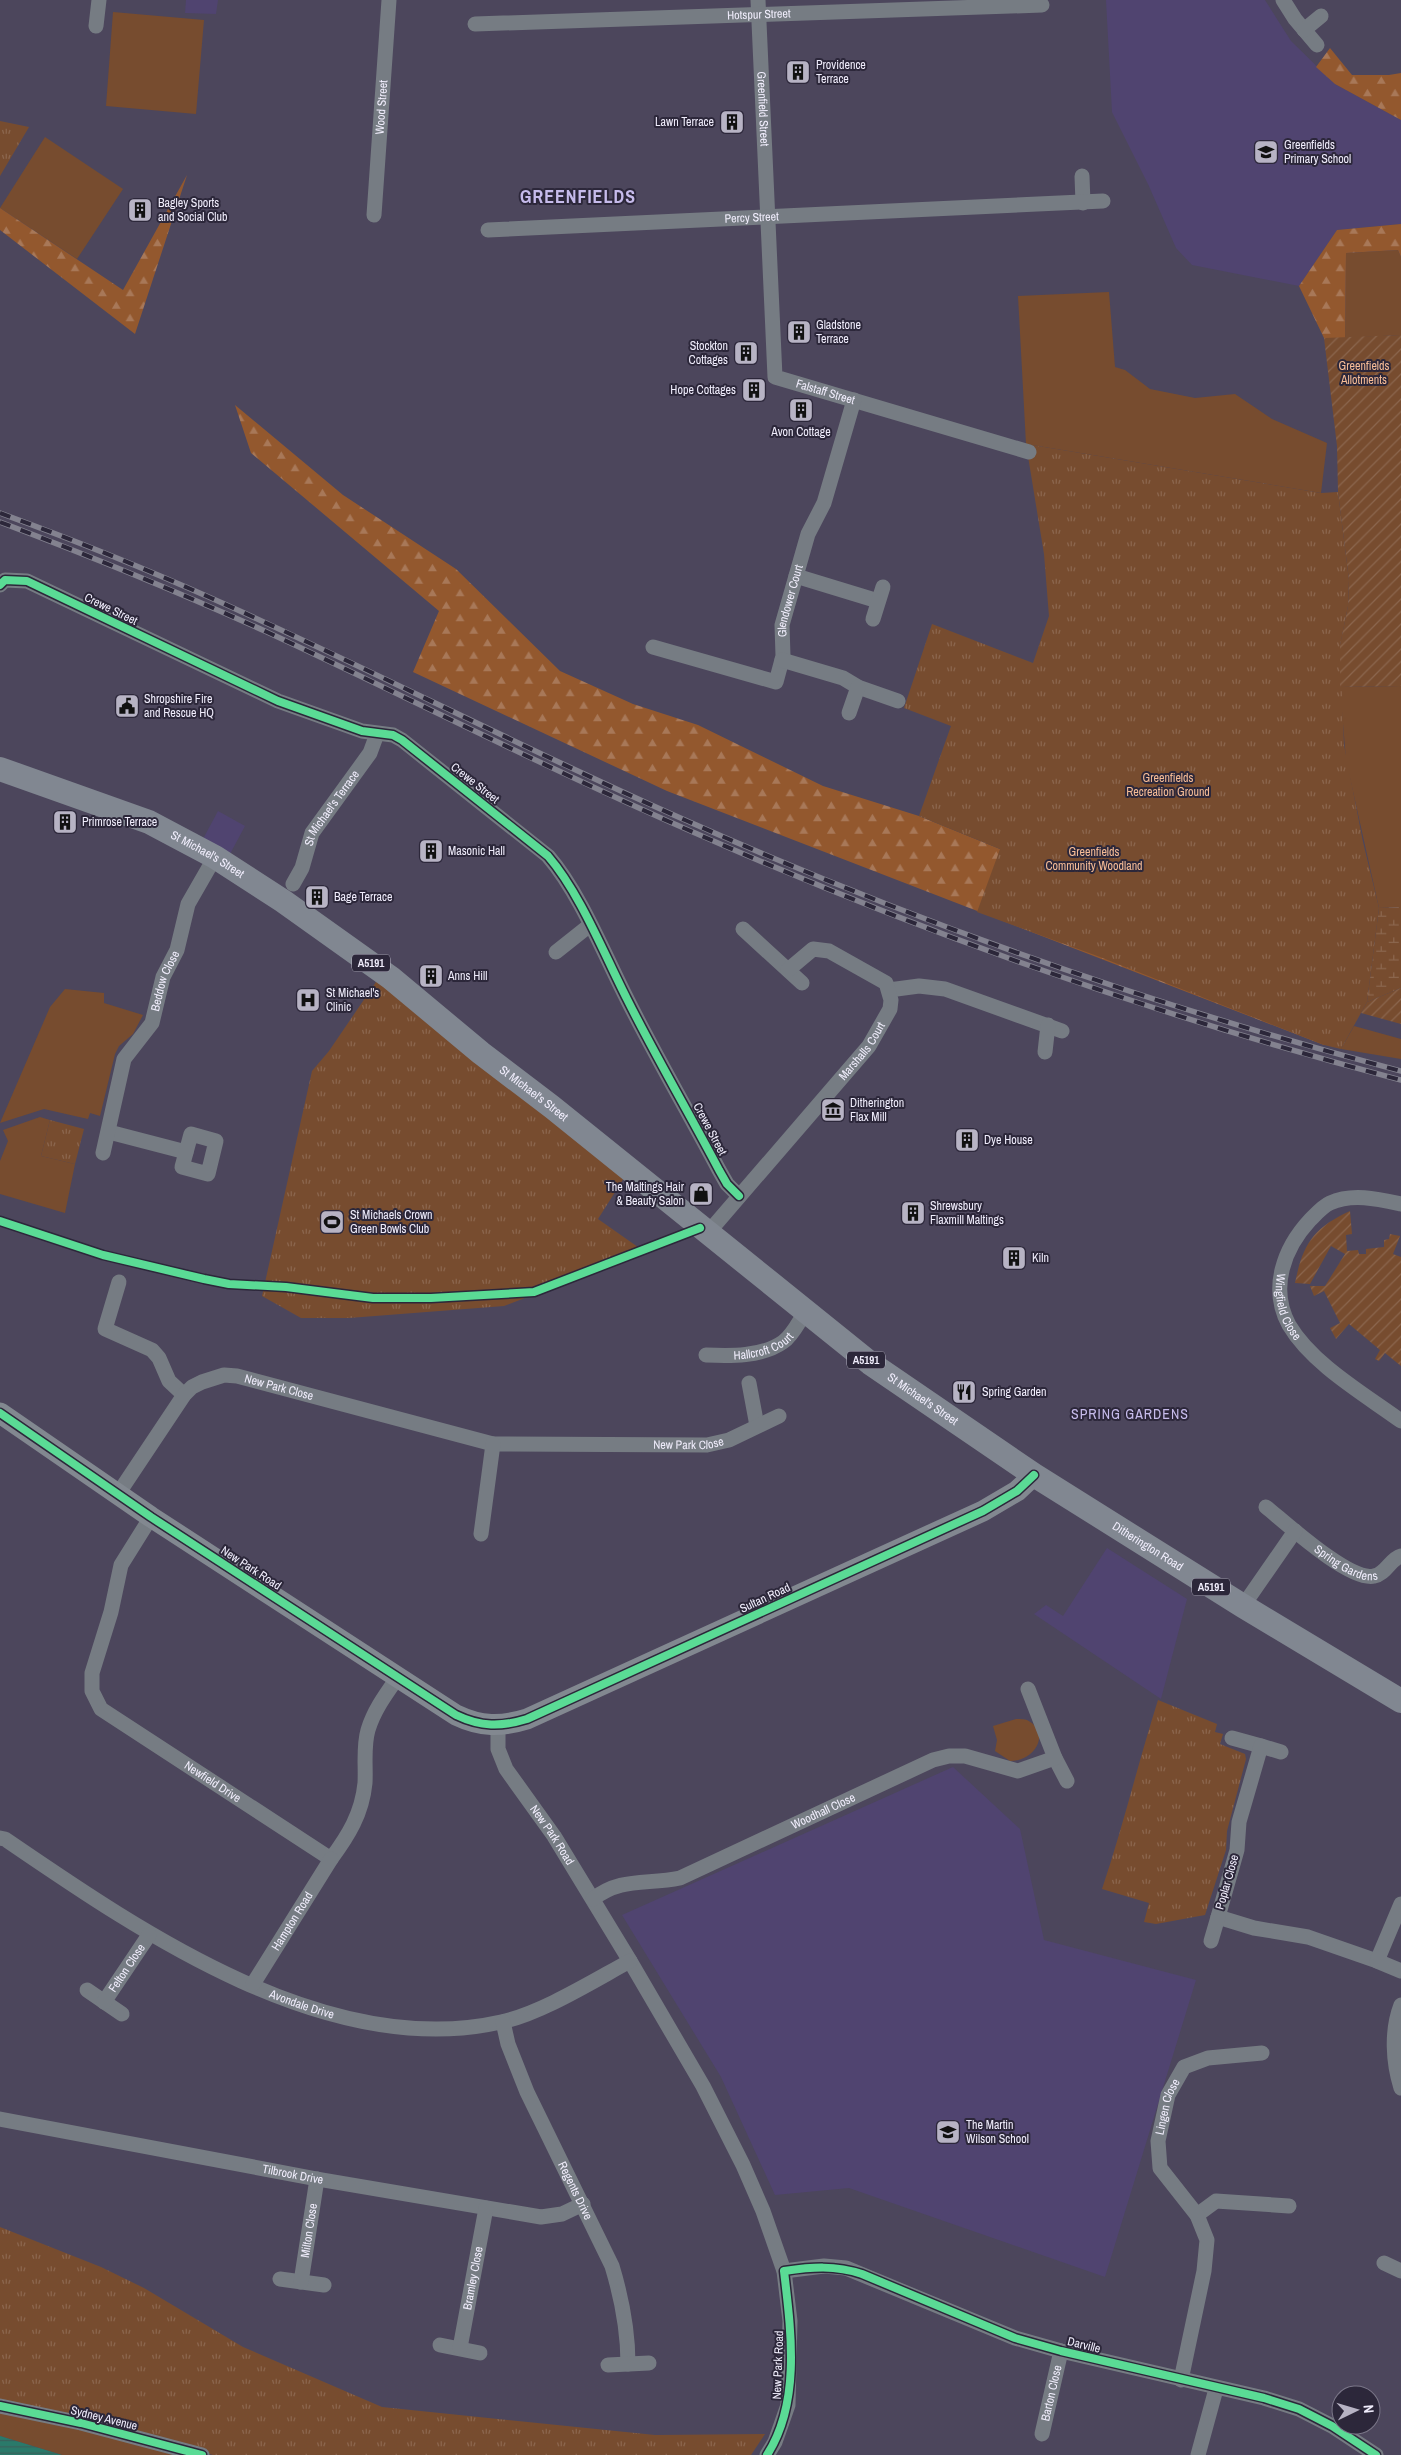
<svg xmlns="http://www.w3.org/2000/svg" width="1401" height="2455" font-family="'Archivo Narrow',sans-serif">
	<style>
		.built { fill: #504470 }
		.grass { fill: #774c2f }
		.forest { fill: url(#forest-firs) }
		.wetland { fill: url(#wetland-marsh) }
		.park { fill: url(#park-tufts) }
		.garden { fill: url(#garden-furrows) }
		.water { fill: url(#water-rules) }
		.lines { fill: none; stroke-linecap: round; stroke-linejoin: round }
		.street { stroke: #767c83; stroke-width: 15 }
		.secondary { stroke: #828890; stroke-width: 21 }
		.primary { stroke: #818791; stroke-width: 24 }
		.rail-casing { stroke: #83828f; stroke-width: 5.5 }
		.rail { stroke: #2c273a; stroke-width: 4; stroke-dasharray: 11; stroke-linecap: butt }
		.cycleway-casing { stroke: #2c273a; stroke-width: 11 }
		.cycleway { stroke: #5adb95; stroke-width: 8 }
		.labels { text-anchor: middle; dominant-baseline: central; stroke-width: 4; stroke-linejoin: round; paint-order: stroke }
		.shield { fill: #2c273a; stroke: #b5b2c2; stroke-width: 1 }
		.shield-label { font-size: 11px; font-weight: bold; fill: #f0edfc }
		.street-label { font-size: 12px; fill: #f0edfc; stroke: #2c273a }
		.poi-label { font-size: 12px; fill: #f0edfc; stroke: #2c273a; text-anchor: start }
		.park-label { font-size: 12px; fill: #f7bd97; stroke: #2c273a }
		.neighbourhood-label { font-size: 14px; letter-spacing: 1px; fill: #c6bbeb; stroke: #2c273a }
		.district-label { font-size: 18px; font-weight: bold; letter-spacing: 1px; fill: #c6bbeb; stroke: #2c273a }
	</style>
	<defs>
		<pattern id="forest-firs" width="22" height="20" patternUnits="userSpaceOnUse" patternTransform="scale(1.25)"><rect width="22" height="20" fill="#93582e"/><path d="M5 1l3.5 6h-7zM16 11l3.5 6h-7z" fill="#a87858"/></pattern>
		<pattern id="wetland-marsh" width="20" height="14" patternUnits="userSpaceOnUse" patternTransform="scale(1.25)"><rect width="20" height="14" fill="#774c2f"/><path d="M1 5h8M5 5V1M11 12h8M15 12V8" fill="none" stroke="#8b664e"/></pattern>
		<pattern id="park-tufts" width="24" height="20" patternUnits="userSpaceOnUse" patternTransform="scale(1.25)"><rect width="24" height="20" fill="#774c2f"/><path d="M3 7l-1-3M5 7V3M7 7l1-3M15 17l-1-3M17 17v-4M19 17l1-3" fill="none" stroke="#8b664e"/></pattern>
		<pattern id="garden-furrows" width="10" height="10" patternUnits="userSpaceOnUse" patternTransform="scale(1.25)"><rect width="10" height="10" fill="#774c2f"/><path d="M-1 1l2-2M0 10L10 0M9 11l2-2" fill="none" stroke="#8b664e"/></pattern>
		<pattern id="water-rules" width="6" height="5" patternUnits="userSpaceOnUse" patternTransform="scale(1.25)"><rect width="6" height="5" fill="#2a7a6a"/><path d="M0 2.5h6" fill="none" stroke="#39605b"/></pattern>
	</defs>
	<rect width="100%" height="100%" fill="#4c465c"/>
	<!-- built -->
	<path class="built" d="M186,0h32l-2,14 -31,-1z
		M1106,0h159l26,41 44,43 66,36v104l-64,6 -38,56 -107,-21 -16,-17 -28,-64 -36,-72z
		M218,811l27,15 -15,28 -27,-15z
		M1107,1548l80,51 -26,100 -127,-85 12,-9 17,11z
		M953,1767l67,62 24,111 152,40 -91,297 -256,-89 -74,7 -54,-118 -99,-162z"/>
	<!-- grass -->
	<path class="grass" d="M113,12l91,8 -8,94 -90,-8z
		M45,137l78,52 -46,70 -77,-51z
		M1398,250l3,7v78l-56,3 1,-85z
		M1109,292l6,75 10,3 25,19 45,9 40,-4 37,25 55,24 -6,50 -295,-49 -8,-148z
		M1401,686v221l-22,1 -33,-148 -6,-73z
		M65,989l39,4v10l39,12 -10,19 -14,12 -4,8 -15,62 -10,-3 -2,6 -44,-10 -44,14 50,-116z
		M1354,1026l47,13v20l-60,-10z
		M40,1117l10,3 -9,36 34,8 -10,49 -65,-19v-33l8,-20 -5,-11z
		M1016,1719c3,0 9,0 11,1 24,12 9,41 -17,41l-15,-10 2,-11 -4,-14z
		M0,2413l79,16 99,26h-116l-62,-19z"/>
	<!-- forest -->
	<path class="forest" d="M1330,48l22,27h37l12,-2v47l-66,-36 -19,-17z
		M187,175l-52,159 -135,-104v-22l123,82z
		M1401,224v33l-3,-7 -52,3 -1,85h-21l-25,-52 38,-56z
		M235,405l108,90 113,74 104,102 73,33 65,21 125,61 96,30 81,33 331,180 -7,16 -657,-254 -254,-119 26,-61 -188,-158z"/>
	<!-- wetland -->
	<path class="wetland" d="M1401,907v81l-34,14 12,-94z"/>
	<!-- park -->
	<path class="park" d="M0,121l29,6 -29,49z
		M1026,444l295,49 17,-1 11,88 -1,26 -8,40 4,99 19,97 16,66 -12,94 -26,47 -17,-4 -224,-88 -123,-45 23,-63 -81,-33 32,-90 -47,-18 28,-84 101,39 16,-47 -5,-62z
		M378,979l246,199 -26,41 47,33 -141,54 -155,12h-48l-39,-22 50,-225 17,-20z
		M50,1120l34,9 -9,35 -34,-8z
		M1158,1700l59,24 -2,8 8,2 -3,10 25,10 1,5 -19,72 -1,19 -21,65 -49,9 -12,-2 5,-19 -47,-14c21,-62 36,-126 56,-189z
		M0,2227l101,40 43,21 99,59 139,60 273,28 110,-1 -14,21h-538l-128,-36 -85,-19z"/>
	<!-- garden -->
	<path class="garden" d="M1401,335v351l-61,1v-42l8,-39 1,-26 -11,-88 -1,-46 -13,-108z
		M1401,988v36l-40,-11 6,-11z
		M1350,1211l2,23 -6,1 1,16 11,-1 1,4h7v-5l18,-2v-7l5,-1 1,-5 10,2 -7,18 8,3v109l-16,-13 -6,8 -4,-2 5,-9 -31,-26 -13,15 -6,-11 10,-5 -16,-32 -10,5 -4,-10h15l20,-32 -14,-8 -21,38 -15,-1c8,-39 18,-55 55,-72z"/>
	<!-- water -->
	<path class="water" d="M0,2436l62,19h-62z"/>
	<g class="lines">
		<!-- street -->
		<g class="street">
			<path id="s1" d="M758,0l17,377 254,75"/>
			<path d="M1283,0l12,19 22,26"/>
			<path id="s2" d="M475,24l567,-19"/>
			<path d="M96,26l3,-26"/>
			<path d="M1304,30l17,-14"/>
			<path d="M1082,176l1,27"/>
			<path id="s3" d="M374,215l15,-215"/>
			<path id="s4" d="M488,230l615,-29"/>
			<path d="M796,576l82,25"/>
			<path d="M0,585l5,-5 22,1 251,120 84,30 31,4 9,5 146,116c32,37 56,98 79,143 29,58 62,114 92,171l8,14 12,12"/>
			<path d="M873,619l10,-32"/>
			<path id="s5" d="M653,647l123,35 7,-26 -1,-31 26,-91 16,-31 30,-103"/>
			<path d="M782,660l61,18 15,9 40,14"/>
			<path d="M849,713l9,-26"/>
			<path id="s6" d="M293,884l9,-16 10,-35 58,-80 7,-19"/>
			<path d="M743,929l59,54"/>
			<path d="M556,952l34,-27"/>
			<path d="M889,990l30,-4 26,3 117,42"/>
			<path d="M1045,1052l3,-27"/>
			<path d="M109,1132l77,20"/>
			<path d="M191,1134l25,7 -8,33 -26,-7z"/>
			<path id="s7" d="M103,1153l21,-94 28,-36 11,-46 14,-27 11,-46 27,-47"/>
			<path id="s8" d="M1401,1204c-23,-5 -49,-11 -71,-1 -7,3 -15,12 -20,17 -26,28 -41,68 -21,105 23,39 75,69 112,96"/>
			<path id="s9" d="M707,1234l162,-188 21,-37 1,-9 -5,-17 -57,-32 -16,-2 -25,21"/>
			<path d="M119,1282l-14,47 47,21 7,8 10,23 15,14"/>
			<path id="s10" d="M706,1355c24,1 56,2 77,-13 10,-7 16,-21 23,-31"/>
			<path d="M749,1383l8,43"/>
			<path id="s11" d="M118,1494l66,-99 8,-8 10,-5 22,-7 13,1 256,68 214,1 22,-5 50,-24"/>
			<path id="s12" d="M1266,1507c20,16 84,75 108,69 12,-2 16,-17 27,-20"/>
			<path id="s13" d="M151,1517l-30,48 -10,47 -19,61v18l9,18 230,150c17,-23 31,-45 34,-76 1,-17 -2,-36 3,-53 6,-20 18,-36 30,-53"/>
			<path d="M481,1534l12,-90"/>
			<path d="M1243,1606l52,-75"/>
			<path id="s14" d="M498,1726v23l8,20 48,67 76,125 73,125 40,79 20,46 21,60 6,50 -2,84 -13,37 -8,13"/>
			<path d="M1232,1738l29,8"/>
			<path d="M1281,1752l-20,-6 -22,76 -2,28 -19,67 36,11 54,9 69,24"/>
			<path d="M1055,1758l12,23"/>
			<path id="s15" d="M0,1838l5,1c136,93 323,222 496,183 41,-9 92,-41 129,-61"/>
			<path id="s16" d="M593,1899c28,-22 53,-14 87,-21l253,-118 16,-4h16l53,15 37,-13 -27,-69"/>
			<path d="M1401,1904l-24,57 24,10"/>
			<path d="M1211,1941l7,-24"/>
			<path id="s17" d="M253,1984l78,-125"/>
			<path d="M87,1990l35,24"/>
			<path id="s18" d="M104,2002l45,-67"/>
			<path d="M1401,2005c-10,26 -8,57 0,83"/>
			<path id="s19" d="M503,2022l5,22 19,48 85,174c10,33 16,64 16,98"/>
			<path id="s20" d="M0,2119l317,60 224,38 21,-3 21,-10"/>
			<path d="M1197,2215l19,-14 73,5"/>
			<path d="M1384,2263l17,8"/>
			<path d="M784,2271l40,-5 22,2 169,70 46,13 203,47 35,11 33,17 44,29"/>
			<path d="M280,2279l44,6"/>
			<path id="s21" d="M301,2282l16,-103"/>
			<path d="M440,2345l40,8"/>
			<path id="s22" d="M460,2348l26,-140"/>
			<path d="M608,2365l41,-2"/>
			<path id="s23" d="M1181,2380l23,-109 3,-31 -10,-25 -37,-47 -2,-27 10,-46 16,-28 24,-9 54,-5"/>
			<path d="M0,2406l81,17 121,32"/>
			<path id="s24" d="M1042,2434l19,-83"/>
			<path d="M1198,2455l18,-66"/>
		</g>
		<!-- secondary -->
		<path class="secondary" d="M0,1413l151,104 305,198c25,12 45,12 71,4l456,-208 34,-20 17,-16"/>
		<!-- primary -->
		<path class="primary" id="s25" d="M0,769l149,53 66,35 68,44 108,77 90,75 71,54 318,256 164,112 209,131 158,95"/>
		<defs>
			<path id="rail" d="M0,513c71,26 142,54 211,85 160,71 315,152 474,222 232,103 471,187 716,251
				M0,522c90,34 179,70 267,110 140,65 277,135 419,197 231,102 470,187 715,251"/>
		</defs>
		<!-- rail casing -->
		<use href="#rail" class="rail-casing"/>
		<!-- rail -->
		<use href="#rail" class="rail"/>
		<defs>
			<path id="cycleway" d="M0,585l5,-5 22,1 251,120 84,30 31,4 9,5 146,116c32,37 56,98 79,143 29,58 62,114 92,171l8,14 12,12
				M0,1221l103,34 101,24 25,5 57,3 87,11h58l103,-6 166,-64
				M0,1413l151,104 305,198c25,12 45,12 71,4l456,-208 34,-20 17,-16
				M0,2406l81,17 121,32
				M767,2455c34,-53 24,-124 17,-184 28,-4 51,-6 78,3l153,64 46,13 203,47 35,11 33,17 44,29"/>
		</defs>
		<!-- cycleway casing -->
		<use href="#cycleway" class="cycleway-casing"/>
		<!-- cycleway -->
		<use href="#cycleway" class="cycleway"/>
	</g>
	<!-- icons -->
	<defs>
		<symbol id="building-square" viewBox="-11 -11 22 22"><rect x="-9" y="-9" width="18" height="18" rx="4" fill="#b7b3c4" stroke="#2c273a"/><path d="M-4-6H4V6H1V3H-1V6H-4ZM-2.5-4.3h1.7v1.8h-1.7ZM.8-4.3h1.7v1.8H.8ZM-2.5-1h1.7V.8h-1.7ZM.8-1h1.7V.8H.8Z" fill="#111"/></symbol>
		<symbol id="school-square" viewBox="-11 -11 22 22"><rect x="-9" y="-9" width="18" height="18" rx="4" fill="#b7b3c4" stroke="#2c273a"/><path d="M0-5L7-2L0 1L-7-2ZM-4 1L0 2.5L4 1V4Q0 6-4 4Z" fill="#111"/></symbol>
		<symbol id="civic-square" viewBox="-11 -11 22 22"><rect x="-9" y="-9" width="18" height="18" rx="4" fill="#b7b3c4" stroke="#2c273a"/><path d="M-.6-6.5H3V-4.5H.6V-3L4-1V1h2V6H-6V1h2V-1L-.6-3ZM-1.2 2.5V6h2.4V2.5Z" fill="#111"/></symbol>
		<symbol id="hospital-square" viewBox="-11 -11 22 22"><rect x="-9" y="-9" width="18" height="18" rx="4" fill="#b7b3c4" stroke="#2c273a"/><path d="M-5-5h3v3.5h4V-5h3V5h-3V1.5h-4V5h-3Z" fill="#111"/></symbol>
		<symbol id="museum-square" viewBox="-11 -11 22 22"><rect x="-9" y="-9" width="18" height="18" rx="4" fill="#b7b3c4" stroke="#2c273a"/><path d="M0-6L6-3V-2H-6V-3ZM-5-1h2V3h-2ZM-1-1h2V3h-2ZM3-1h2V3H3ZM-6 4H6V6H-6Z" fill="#111"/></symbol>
		<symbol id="shop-square" viewBox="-11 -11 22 22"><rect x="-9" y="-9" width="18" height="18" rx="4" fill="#b7b3c4" stroke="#2c273a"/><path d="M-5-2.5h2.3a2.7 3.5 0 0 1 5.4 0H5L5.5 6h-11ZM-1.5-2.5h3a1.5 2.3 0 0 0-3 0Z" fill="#111"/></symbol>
		<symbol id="stadium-square" viewBox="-11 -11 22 22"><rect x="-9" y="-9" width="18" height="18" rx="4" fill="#b7b3c4" stroke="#2c273a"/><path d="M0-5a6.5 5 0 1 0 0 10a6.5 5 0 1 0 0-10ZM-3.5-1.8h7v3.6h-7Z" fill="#111"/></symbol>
		<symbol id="restaurant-square" viewBox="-11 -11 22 22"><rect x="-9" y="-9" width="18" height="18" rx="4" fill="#b7b3c4" stroke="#2c273a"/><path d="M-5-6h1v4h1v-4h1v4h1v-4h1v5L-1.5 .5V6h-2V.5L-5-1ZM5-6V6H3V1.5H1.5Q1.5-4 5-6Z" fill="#111"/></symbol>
	</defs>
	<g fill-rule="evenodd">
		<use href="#building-square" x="784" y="58" width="28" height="28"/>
		<use href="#building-square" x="718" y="108" width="28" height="28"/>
		<use href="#school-square" x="1252" y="138" width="28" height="28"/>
		<use href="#building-square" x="126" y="196" width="28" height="28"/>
		<use href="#building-square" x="785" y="318" width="28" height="28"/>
		<use href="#building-square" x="732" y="339" width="28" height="28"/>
		<use href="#building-square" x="740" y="376" width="28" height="28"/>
		<use href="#building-square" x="787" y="396" width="28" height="28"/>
		<use href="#civic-square" x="113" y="692" width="28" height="28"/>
		<use href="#building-square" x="51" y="808" width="28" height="28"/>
		<use href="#building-square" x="417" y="837" width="28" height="28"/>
		<use href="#building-square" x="303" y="883" width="28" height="28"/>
		<use href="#building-square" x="417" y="962" width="28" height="28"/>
		<use href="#hospital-square" x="294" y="986" width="28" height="28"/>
		<use href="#museum-square" x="819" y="1096" width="28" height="28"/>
		<use href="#building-square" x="953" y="1126" width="28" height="28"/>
		<use href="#shop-square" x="687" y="1180" width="28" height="28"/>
		<use href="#building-square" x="899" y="1199" width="28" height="28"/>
		<use href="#stadium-square" x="318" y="1208" width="28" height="28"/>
		<use href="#building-square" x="1000" y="1244" width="28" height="28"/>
		<use href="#restaurant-square" x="950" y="1378" width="28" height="28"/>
		<use href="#school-square" x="934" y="2118" width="28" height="28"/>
	</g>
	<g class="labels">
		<!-- shield labels -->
		<g class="shield">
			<rect x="352" y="954.5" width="38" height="17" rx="4"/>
			<rect x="847" y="1351.5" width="38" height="17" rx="4"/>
			<rect x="1192" y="1578.5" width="38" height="17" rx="4"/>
		</g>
		<g class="shield-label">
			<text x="371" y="963">A5191</text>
			<text x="866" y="1360">A5191</text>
			<text x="1211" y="1587">A5191</text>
		</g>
		<!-- street labels -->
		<g class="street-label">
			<text stroke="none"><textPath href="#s2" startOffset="284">Hotspur Street</textPath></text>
			<text stroke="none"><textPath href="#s3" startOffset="108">Wood Street</textPath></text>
			<text stroke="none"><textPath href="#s1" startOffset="109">Greenfield Street</textPath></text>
			<text stroke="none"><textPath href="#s4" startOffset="264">Percy Street</textPath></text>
			<text stroke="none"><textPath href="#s1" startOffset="430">Falstaff Street</textPath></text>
			<text stroke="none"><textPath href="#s5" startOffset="211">Glendower Court</textPath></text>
			<text transform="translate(111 609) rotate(26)">Crewe Street</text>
			<text transform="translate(475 783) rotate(38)">Crewe Street</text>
			<text stroke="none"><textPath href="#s6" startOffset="86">St Michael's Terrace</textPath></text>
			<text stroke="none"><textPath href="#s25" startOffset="225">St Michael's Street</textPath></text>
			<text stroke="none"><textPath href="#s7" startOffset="186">Beddow Close</textPath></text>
			<text stroke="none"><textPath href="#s9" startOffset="240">Marshalls Court</textPath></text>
			<text stroke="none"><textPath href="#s25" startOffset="630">St Michael's Street</textPath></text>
			<text transform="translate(710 1129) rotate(62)">Crewe Street</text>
			<text stroke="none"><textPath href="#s8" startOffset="195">Wingfield Close</textPath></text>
			<text stroke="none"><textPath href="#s10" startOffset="59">Hallcroft Court</textPath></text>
			<text stroke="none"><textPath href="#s11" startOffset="221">New Park Close</textPath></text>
			<text stroke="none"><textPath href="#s25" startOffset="1125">St Michael's Street</textPath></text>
			<text stroke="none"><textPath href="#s11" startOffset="638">New Park Close</textPath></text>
			<text stroke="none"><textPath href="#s25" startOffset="1394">Ditherington Road</textPath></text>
			<text stroke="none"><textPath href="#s12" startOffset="99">Spring Gardens</textPath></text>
			<text transform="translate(251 1568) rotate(33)">New Park Road</text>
			<text transform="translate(765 1598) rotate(-25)">Sultan Road</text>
			<text stroke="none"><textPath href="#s13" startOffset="340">Newfield Drive</textPath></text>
			<text stroke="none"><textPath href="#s16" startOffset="249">Woodhall Close</textPath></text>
			<text stroke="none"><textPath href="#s14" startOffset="125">New Park Road</textPath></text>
			<text transform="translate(1227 1882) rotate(-74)">Poplar Close</text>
			<text stroke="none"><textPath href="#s17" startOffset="74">Hampton Road</textPath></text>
			<text stroke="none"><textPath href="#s18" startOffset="41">Felton Close</textPath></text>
			<text stroke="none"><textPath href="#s15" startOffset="346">Avondale Drive</textPath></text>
			<text stroke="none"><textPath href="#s23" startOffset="292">Lingen Close</textPath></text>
			<text stroke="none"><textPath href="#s20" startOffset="298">Tilbrook Drive</textPath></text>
			<text stroke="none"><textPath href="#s19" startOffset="184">Regents Drive</textPath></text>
			<text stroke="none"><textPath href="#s21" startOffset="52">Milton Close</textPath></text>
			<text stroke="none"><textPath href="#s22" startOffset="71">Bramley Close</textPath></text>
			<text transform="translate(1084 2345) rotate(14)">Darville</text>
			<text transform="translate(778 2365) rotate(-88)">New Park Road</text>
			<text stroke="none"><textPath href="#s24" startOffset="42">Barton Close</textPath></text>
			<text transform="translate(104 2418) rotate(14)">Sydney Avenue</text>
		</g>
		<!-- poi labels -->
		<g class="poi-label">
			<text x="816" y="65">Providence<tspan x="816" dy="14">Terrace</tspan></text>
			<text x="714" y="122" text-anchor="end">Lawn Terrace</text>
			<text x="1284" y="145">Greenfields<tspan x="1284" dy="14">Primary School</tspan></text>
			<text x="158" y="203">Bagley Sports<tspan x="158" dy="14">and Social Club</tspan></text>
			<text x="816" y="325">Gladstone<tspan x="816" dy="14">Terrace</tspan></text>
			<text x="728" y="346" text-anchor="end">Stockton<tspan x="728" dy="14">Cottages</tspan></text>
			<text x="736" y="390" text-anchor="end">Hope Cottages</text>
			<text x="801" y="432" text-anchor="middle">Avon Cottage</text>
			<text x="144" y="699">Shropshire Fire<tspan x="144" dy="14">and Rescue HQ</tspan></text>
			<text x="82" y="822">Primrose Terrace</text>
			<text x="448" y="851">Masonic Hall</text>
			<text x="334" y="897">Bage Terrace</text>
			<text x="448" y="976">Anns Hill</text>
			<text x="326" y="993">St Michael's<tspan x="326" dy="14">Clinic</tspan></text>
			<text x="850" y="1103">Ditherington<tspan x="850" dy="14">Flax Mill</tspan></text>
			<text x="984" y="1140">Dye House</text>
			<text x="684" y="1187" text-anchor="end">The Maltings Hair<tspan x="684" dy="14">&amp; Beauty Salon</tspan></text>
			<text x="930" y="1206">Shrewsbury<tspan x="930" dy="14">Flaxmill Maltings</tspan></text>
			<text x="350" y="1215">St Michaels Crown<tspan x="350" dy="14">Green Bowls Club</tspan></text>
			<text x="1032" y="1258">Kiln</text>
			<text x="982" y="1392">Spring Garden</text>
			<text x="966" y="2125">The Martin<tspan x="966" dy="14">Wilson School</tspan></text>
		</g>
		<!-- park labels -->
		<g class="park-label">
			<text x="1364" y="366">Greenfields<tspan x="1364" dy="14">Allotments</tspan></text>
			<text x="1168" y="778">Greenfields<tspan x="1168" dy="14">Recreation Ground</tspan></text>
			<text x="1094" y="852">Greenfields<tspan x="1094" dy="14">Community Woodland</tspan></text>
		</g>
		<!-- neighbourhood labels -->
		<g class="neighbourhood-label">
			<text x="1130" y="1414">SPRING GARDENS</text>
		</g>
		<!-- district labels -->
		<g class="district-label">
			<text x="578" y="196">GREENFIELDS</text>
		</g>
	</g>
	<!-- north arrow -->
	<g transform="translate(1356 2410) rotate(85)"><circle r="24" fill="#2c273a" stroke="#7a7688"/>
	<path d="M0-4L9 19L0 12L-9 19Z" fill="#b7b3c4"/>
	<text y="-8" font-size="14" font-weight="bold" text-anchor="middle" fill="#f0edfc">N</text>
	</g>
</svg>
